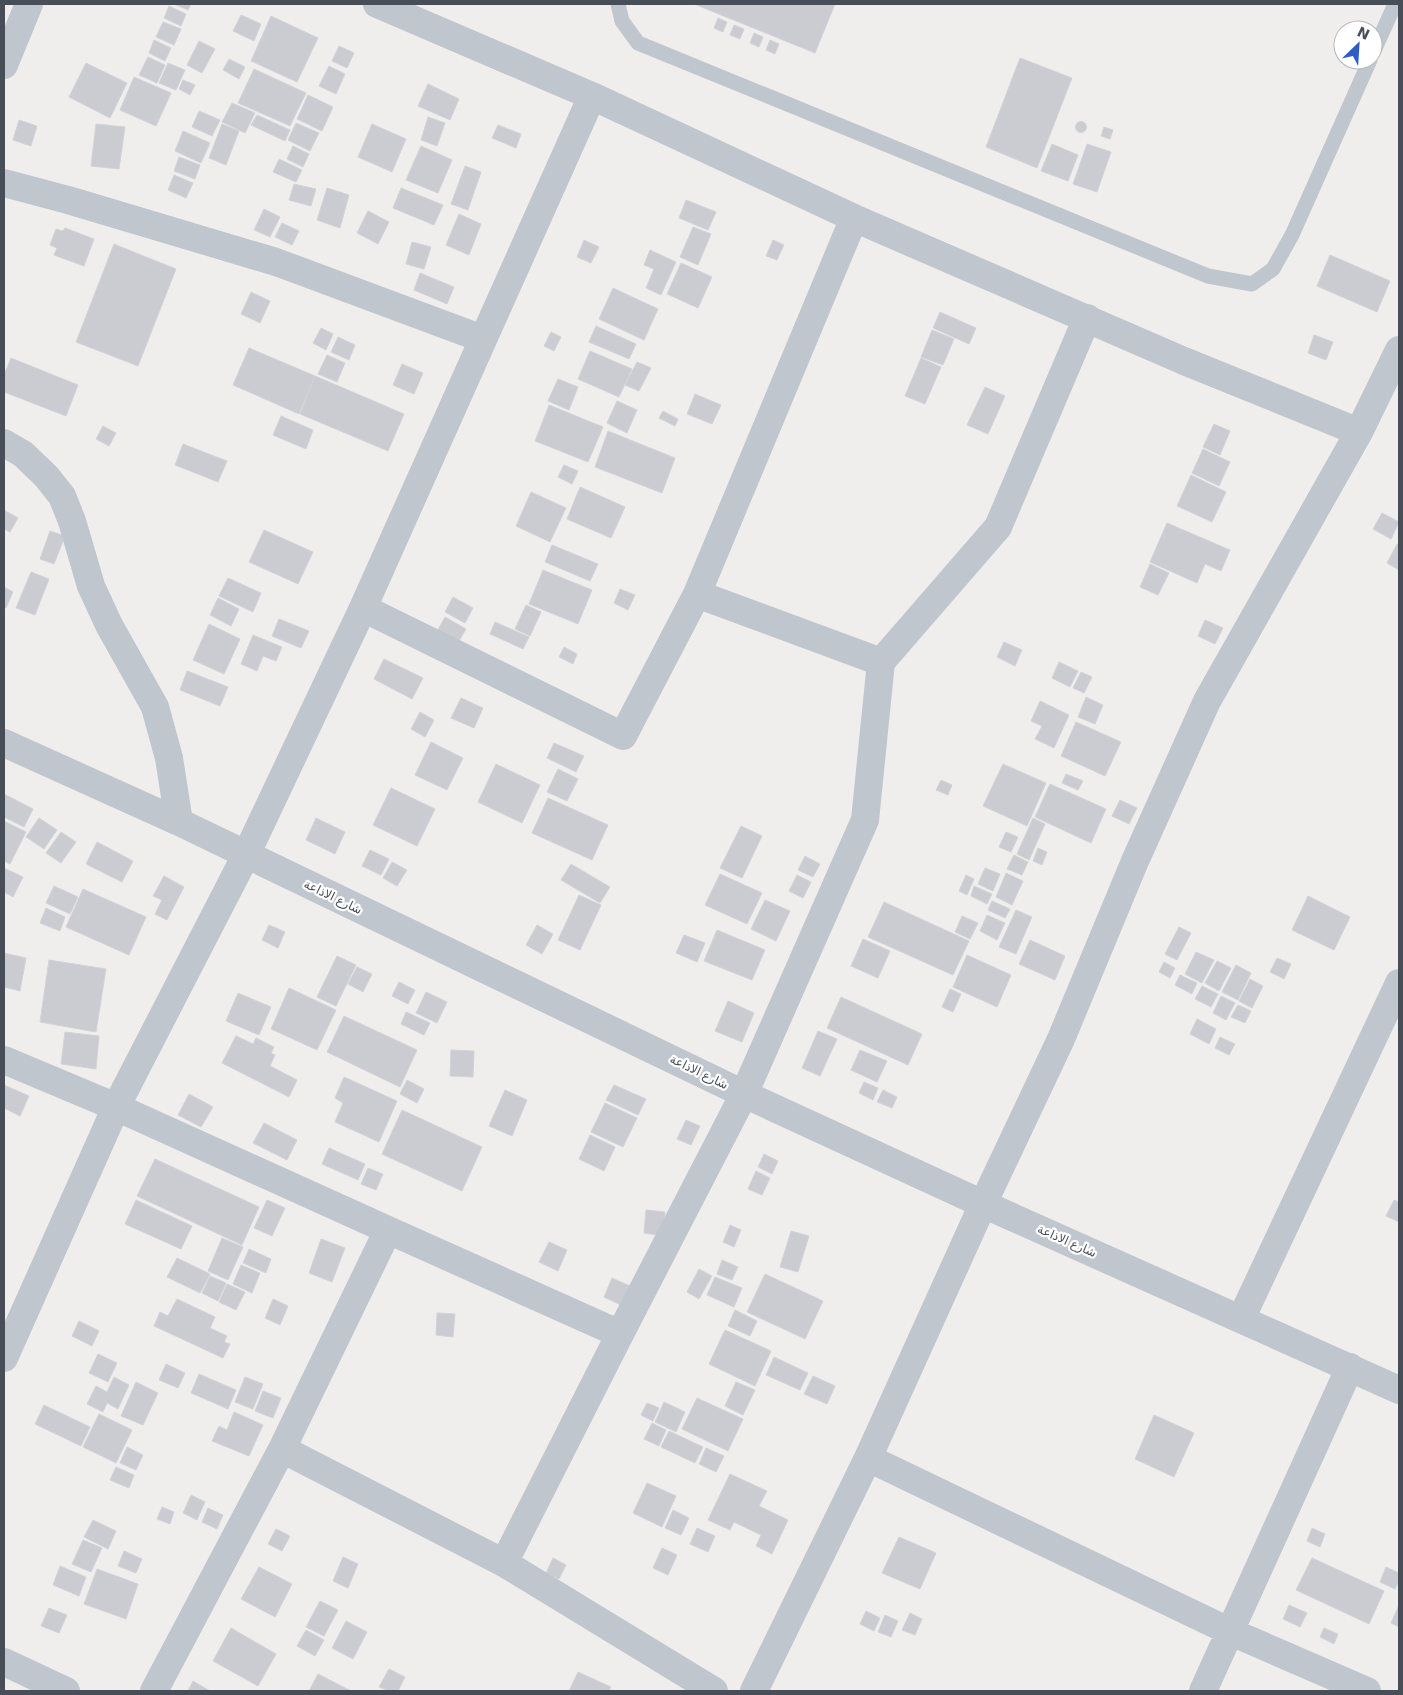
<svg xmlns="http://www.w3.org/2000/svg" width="1403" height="1695" font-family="'DejaVu Sans',Cairo,sans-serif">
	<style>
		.building { fill: #cbccd1; stroke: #d2d3d8 }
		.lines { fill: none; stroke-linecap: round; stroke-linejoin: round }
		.service { stroke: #c0c6ce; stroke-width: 15 }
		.minor { stroke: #c0c6ce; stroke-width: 28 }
		.labels { text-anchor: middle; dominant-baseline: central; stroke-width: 4.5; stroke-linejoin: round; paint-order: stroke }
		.street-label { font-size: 12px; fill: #484e58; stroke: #fff }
	</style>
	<rect width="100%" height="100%" fill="#f0eeed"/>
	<!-- building -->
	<path class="building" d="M174,4h17l-3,6z
		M694,4h141l-20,49z
		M169,6l17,8 -5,12 -17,-8z
		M241,15l20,9 -7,17 -21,-10z
		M271,16l47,22 -21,44 -46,-21z
		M718,18l9,4 -4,10 -9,-4z
		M163,22l18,7 -7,16 -18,-8z
		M734,25l10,4 -4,10 -10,-4z
		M754,33l9,4 -4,10 -9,-4z
		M154,40l17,8 -6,13 -16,-8z
		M770,40l9,4 -4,10 -9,-4z
		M199,41l16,8 -13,24 -15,-8z
		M339,46l15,7 -7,15 -15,-7z
		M148,57l17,8 -8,18 -18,-8z
		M1020,58l52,20 -35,90 -51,-21z
		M229,59l16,8 -6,12 -16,-9z
		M86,63l41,20 -17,35 -41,-21z
		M168,63l17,7 -9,20 -17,-7z
		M329,66l16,8 -9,20 -17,-8z
		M254,69l52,24 -16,33 -52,-23z
		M134,77l37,16 -15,33 -36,-16z
		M183,80l12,5 -5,10 -11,-6z
		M428,84l31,15 -9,21 -32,-14z
		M308,95l25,12 -11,24 -25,-12z
		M232,103l23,10 -10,20 -23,-11z
		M199,111l21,9 -8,16 -20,-9z
		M257,115l33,15 -5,11 -34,-16z
		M428,117l17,6 -8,23 -16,-6z
		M19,120l18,6 -6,20 -18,-6z
		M1075.5 127a5.5 5.5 0 1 1 11 0a5.5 5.5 0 1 1-11 0Z
		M296,123l23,10 -9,18 -22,-11z
		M96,124l29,3 -6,42 -28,-3z
		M222,124l17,7 -13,34 -17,-7z
		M372,124l34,15 -14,33 -34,-15z
		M498,125l23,9 -5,14 -24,-10z
		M1104,127l9,3 -3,9 -9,-3z
		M183,131l27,12 -9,20 -26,-12z
		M1052,144l26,11 -10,26 -27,-10z
		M1087,144l24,8 -14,40 -24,-8z
		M293,146l16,8 -6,13 -16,-8z
		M421,146l31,14 -14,33 -32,-13z
		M179,157l21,8 -5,14 -21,-8z
		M279,159l23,11 -6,12 -23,-10z
		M465,166l16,6 -13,38 -17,-6z
		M174,175l19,8 -7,15 -18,-8z
		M294,184l22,5 -5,17 -22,-6z
		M327,188l22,7 -9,33 -23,-8z
		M401,188l42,17 -9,20 -41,-17z
		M686,200l30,12 -8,18 -29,-12z
		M264,209l16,8 -10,20 -16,-7z
		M368,211l21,11 -11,22 -21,-11z
		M459,214l22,10 -12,31 -23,-10z
		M282,223l17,8 -7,14 -17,-8z
		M693,227l18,7 -13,31 -18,-8z
		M65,228l29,11 -10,27 -30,-11 3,-7 -7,-3 6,-16 7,2z
		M584,240l15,7 -8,16 -14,-6z
		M773,240l11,5 -7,15 -11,-4z
		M412,242l19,5 -7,22 -18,-5z
		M114,244l62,25 -38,97 -62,-24z
		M650,250l26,12 -15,33 -15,-7 8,-19 -10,-4z
		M1330,255l60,26 -13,31 -60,-26z
		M681,263l31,14 -14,31 -31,-14z
		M420,273l34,14 -7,17 -33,-14z
		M613,288l45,21 -14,31 -45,-21z
		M251,292l19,9 -10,22 -19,-9z
		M940,312l36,16 -7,16 -36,-16z
		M596,326l40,18 -7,15 -40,-17z
		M321,328l12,6 -7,16 -13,-7z
		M932,330l22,9 -11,26 -22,-8z
		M551,332l10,5 -7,14 -10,-5z
		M1314,335l19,7 -7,18 -18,-7z
		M338,337l17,8 -6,15 -18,-8z
		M249,348l66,28 -16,38 -66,-29z
		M590,351l42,18 -13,28 -41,-18z
		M327,355l18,8 -8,19 -19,-8z
		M11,358l67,27 -12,31 -62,-24v-17z
		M921,358l20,9 -16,37 -20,-8z
		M637,362l14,6 -12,23 -14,-6z
		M402,364l21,9 -9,21 -21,-9z
		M315,376l89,38 -16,37 -88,-37z
		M558,379l20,8 -9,23 -21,-9z
		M985,387l20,9 -17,38 -21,-9z
		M695,394l26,11 -9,19 -25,-10z
		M617,401l20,9 -10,23 -20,-10z
		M549,405l54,22 -15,35 -53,-21z
		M663,411l15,8 -3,7 -16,-8z
		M281,416l32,14 -7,19 -33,-14z
		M1214,424l16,7 -10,24 -17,-8z
		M103,426l13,7 -7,13 -13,-7z
		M608,431l67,27 -13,35 -67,-26z
		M183,444l44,17 -9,21 -43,-17z
		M1203,449l27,13 -11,24 -27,-13z
		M564,465l14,6 -6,13 -14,-7z
		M1191,475l35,17 -14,30 -35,-16z
		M580,487l45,20 -14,31 -44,-19z
		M531,492l35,16 -16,34 -34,-16z
		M4,510l14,8 -8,14 -6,-3z
		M1382,513l17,9 -8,17 -18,-10z
		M1167,523l63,27 -9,21 -16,-7 -8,19 -47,-21z
		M264,530l49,22 -15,32 -49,-22z
		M50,531l15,5 -11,28 -14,-5z
		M1397,544l2,2v24l-12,-7z
		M552,545l46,19 -8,17 -45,-19z
		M1150,564l19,9 -11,22 -18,-8z
		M543,570l49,20 -14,34 -49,-20z
		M31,572l18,7 -14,36 -19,-7z
		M228,578l33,15 -8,19 -34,-16z
		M4,587l9,5 -7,16 -2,-1z
		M620,589l15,6 -7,15 -14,-7z
		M453,597l20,11 -8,15 -20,-11z
		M218,598l21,11 -8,17 -21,-11z
		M526,605l15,7 -11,24 -15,-7z
		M445,617l21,12 -10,17 -21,-11z
		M279,619l30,12 -8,17 -29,-12z
		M1205,620l18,8 -8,16 -17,-8z
		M495,622l34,15 -6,12 -33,-15z
		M209,624l31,15 -16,35 -31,-14z
		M253,635l29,12 -6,14 -13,-5 -6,15 -16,-7z
		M1004,642l18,8 -7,16 -18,-9z
		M564,647l13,7 -4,10 -14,-7z
		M384,659l39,19 -11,21 -38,-20z
		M1059,662l19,9 -8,16 -18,-9z
		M187,671l41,16 -8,19 -40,-16z
		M1081,672l11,5 -8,16 -11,-5z
		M1086,697l17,8 -8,19 -17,-7z
		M461,698l22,10 -9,20 -23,-10z
		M1040,701l29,14 -15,33 -19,-9 7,-13 -11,-5z
		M420,712l14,8 -9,17 -14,-8z
		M1076,722l45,20 -16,34 -44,-20z
		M431,742l32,16 -16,32 -32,-15z
		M554,743l30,13 -8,16 -29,-14z
		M496,764l44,21 -18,38 -44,-21z
		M1003,764l43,19 -19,43 -44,-20z
		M558,769l20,10 -11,22 -20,-9z
		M1066,774l17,7 -5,9 -16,-7z
		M941,780l11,5 -4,10 -12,-5z
		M1050,784l56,25 -15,34 -56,-26z
		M391,788l44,21 -18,37 -44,-21z
		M4,794l29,15 -9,18 -20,-10z
		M548,798l60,27 -16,35 -60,-27z
		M1120,800l17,8 -8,16 -17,-8z
		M39,818l18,12 -13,19 -18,-12z
		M316,818l29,14 -10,22 -29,-14z
		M1033,818l12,6 -16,36 -12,-6z
		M4,821l22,11 -16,32 -6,-3z
		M741,826l21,10 -20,42 -22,-10z
		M61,832l15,10 -15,21 -15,-10z
		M1006,832l12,5 -7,15 -12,-5z
		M97,842l36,19 -11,21 -36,-18z
		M1038,848l9,4 -5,13 -9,-4z
		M370,850l19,9 -8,16 -19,-9z
		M1014,855l14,7 -6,13 -15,-6z
		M805,856l15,8 -7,13 -15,-7z
		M392,862l15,8 -10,16 -14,-8z
		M571,864l39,23 -10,16 -39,-23z
		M4,868l19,9 -10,20 -9,-5z
		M985,868l15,6 -7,17 -15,-7z
		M1006,873l17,8 -11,24 -16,-8z
		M720,874l42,19 -15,31 -42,-19z
		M797,875l14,7 -8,16 -14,-7z
		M966,875l8,4 -7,16 -8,-4z
		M164,876l20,11 -17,33 -12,-6 7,-14 -9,-4z
		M54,886l24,11 -8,17 -24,-11z
		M974,886l18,8 -5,10 -16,-8z
		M83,889l63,28 -17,38 -63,-28z
		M579,895l22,10 -21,45 -22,-10z
		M1308,896l42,21 -16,33 -42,-20z
		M765,900l25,11 -14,30 -25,-12z
		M992,901l18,8 -5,9 -17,-8z
		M884,902l85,39 -16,34 -85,-38z
		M46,908l19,9 -5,14 -20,-8z
		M1016,910l16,7 -16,37 -17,-7z
		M987,915l18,8 -8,17 -17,-9z
		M962,916l16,7 -8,16 -15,-7z
		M269,925l16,7 -7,16 -16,-8z
		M537,925l16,9 -11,20 -16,-9z
		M1179,927l12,6 -14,27 -12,-6z
		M717,930l48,20 -13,30 -48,-19z
		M684,935l21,8 -8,19 -21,-9z
		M863,939l27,12 -12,27 -27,-12z
		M1030,940l35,16 -10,24 -36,-16z
		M1196,952l18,8 -12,23 -17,-9z
		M4,953l22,5 -6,33 -16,-4z
		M967,955l44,20 -14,32 -44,-20z
		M337,956l19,9 -20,41 -19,-9z
		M1277,958l14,6 -7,15 -14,-7z
		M49,960l57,9 -10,63 -56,-10z
		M1217,961l14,7 -12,23 -14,-8z
		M1164,962l11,6 -5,10 -11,-6z
		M1236,965l15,8 -13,27 -16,-8z
		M357,967l15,7 -9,18 -15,-8z
		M1180,975l17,8 -5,11 -17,-9z
		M1250,979l13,7 -11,22 -13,-7z
		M399,982l16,8 -7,14 -16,-8z
		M1202,986l16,8 -7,13 -16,-8z
		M289,988l47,22 -19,40 -46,-21z
		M950,989l11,5 -8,18 -11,-5z
		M426,992l21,10 -10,21 -21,-10z
		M238,993l33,14 -12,28 -33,-14z
		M1221,996l14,7 -9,17 -13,-7z
		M841,997l81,37 -14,31 -81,-37z
		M728,1001l26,12 -12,29 -27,-11z
		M1238,1005l13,6 -6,12 -14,-6z
		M406,1012l24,11 -6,12 -23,-11z
		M344,1016l73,34 -17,37 -73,-35z
		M1197,1019l19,10 -7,15 -19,-10z
		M818,1031l19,8 -17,37 -18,-8z
		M65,1032l34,4 -3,33 -35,-5z
		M236,1036l17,8 3,-6 18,9 -3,6 4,2 -5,11 27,14 -8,17 -67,-34z
		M1220,1037l15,7 -6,11 -14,-7z
		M451,1050l23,1 -1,26 -23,-1z
		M860,1050l27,11 -10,21 -26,-12z
		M344,1077l53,24 -18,41 -44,-20 8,-19 -8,-5z
		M407,1080l17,9 -7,14 -17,-9z
		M864,1082l14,6 -5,12 -14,-7z
		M4,1085l25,11 -9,20 -16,-8z
		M614,1085l32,14 -8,16 -32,-15z
		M505,1090l22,10 -15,36 -23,-10z
		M883,1090l14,7 -5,11 -15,-6z
		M189,1094l24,13 -12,20 -23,-12z
		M605,1103l32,15 -14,29 -32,-15z
		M402,1110l80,37 -20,44 -80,-37z
		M686,1120l14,6 -9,19 -14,-6z
		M264,1123l33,17 -10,20 -34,-17z
		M590,1135l25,12 -11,24 -25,-12z
		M329,1148l36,16 -7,16 -36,-16z
		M764,1154l14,7 -6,13 -14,-7z
		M155,1159l104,48 -17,38 -105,-49z
		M368,1168l15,6 -7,16 -15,-6z
		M756,1171l14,7 -8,17 -14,-6z
		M136,1200l56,26 -11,23 -56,-25z
		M267,1200l18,8 -13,28 -18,-8z
		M1394,1200l5,2v20l-13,-6z
		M646,1210l19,2 -2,24 -19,-3z
		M730,1225l11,5 -7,17 -11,-5z
		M791,1231l18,5 -11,36 -18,-5z
		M222,1238l21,9 -15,33 -20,-9z
		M321,1239l24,9 -13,34 -23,-9z
		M549,1242l18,8 -9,21 -19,-9z
		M249,1249l22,10 -5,14 -23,-10z
		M177,1258l33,16 -10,19 -33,-16z
		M722,1260l16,7 -6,13 -15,-6z
		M241,1265l19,8 -8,20 -19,-9z
		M699,1269l13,7 -13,23 -12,-7z
		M765,1274l58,27 -18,38 -58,-27z
		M210,1276l16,7 -8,18 -16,-8z
		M715,1277l27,11 -8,19 -27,-12z
		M612,1278l18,8 -9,19 -17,-8z
		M227,1284l18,8 -9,18 -17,-8z
		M177,1299l38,18 -5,11 17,8 -3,6 6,2 -7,14 -69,-32 6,-14 8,4z
		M273,1299l15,7 -8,19 -15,-7z
		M735,1310l22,11 -7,15 -22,-10z
		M437,1313l18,1 -2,23 -17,-2z
		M79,1321l20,10 -7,15 -20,-10z
		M725,1330l46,21 -16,35 -46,-22z
		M98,1354l19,9 -9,19 -19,-9z
		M774,1357l34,16 -8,17 -34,-15z
		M166,1364l19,9 -7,15 -19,-8z
		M199,1374l37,16 -8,19 -37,-16z
		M813,1376l22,10 -8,18 -23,-10z
		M114,1377l15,8 -11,24 -11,-6 -4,9 -16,-8 9,-18 11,6z
		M245,1377l18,7 -10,25 -18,-7z
		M136,1382l22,11 -15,32 -22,-9z
		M736,1382l19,8 -12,25 -18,-9z
		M263,1391l18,7 -8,20 -18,-7z
		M697,1398l46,21 -15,32 -46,-22z
		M664,1402l21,10 -9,20 -21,-10z
		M647,1403l12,5 -6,13 -12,-6z
		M44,1405l46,22 -9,19 -46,-22z
		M234,1412l29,13 -14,31 -37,-15 7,-15 8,4z
		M99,1414l33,16 -16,33 -33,-16z
		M1154,1415l40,18 -20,44 -39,-18z
		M652,1423l14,7 -7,16 -15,-7z
		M669,1431l34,16 -8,16 -34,-16z
		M127,1447l16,8 -7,15 -16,-7z
		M706,1448l18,8 -8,16 -17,-8z
		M116,1467l18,8 -5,13 -19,-8z
		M730,1474l37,17 -8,15 29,14 -16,34 -16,-8 5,-11 -27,-13 -4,8 -22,-10z
		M647,1483l29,13 -14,31 -29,-14z
		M191,1495l14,7 -8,18 -14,-7z
		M162,1507l12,5 -4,12 -13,-5z
		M208,1508l15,7 -6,14 -15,-7z
		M673,1510l16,8 -8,17 -16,-7z
		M93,1520l23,11 -8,18 -24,-12z
		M697,1528l18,8 -7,16 -18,-8z
		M1312,1528l13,6 -5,13 -13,-6z
		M276,1529l14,7 -8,15 -14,-7z
		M899,1537l37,16 -16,36 -38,-16z
		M83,1540l19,8 -11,24 -19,-8z
		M662,1548l15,7 -9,20 -15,-7z
		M124,1551l18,8 -6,14 -18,-7z
		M343,1557l15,7 -10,24 -15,-7z
		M553,1558l13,7 -7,14 -13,-6z
		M1312,1558l72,33 -15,33 -73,-34z
		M60,1566l26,11 -7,19 -26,-11z
		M259,1567l33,17 -17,33 -34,-18z
		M1386,1567l13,6v8l-4,8 -15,-7z
		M97,1569l41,15 -12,35 -42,-15z
		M320,1601l18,9 -14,26 -18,-9z
		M1289,1605l18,8 -7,14 -17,-8z
		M1399,1605v22l-8,-4z
		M49,1608l18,7 -8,18 -18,-7z
		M866,1611l14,7 -6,13 -14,-7z
		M910,1613l12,6 -7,16 -13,-5z
		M885,1615l13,6 -7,16 -13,-5z
		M346,1621l21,11 -14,27 -21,-11z
		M231,1628l45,26 -18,32 -45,-25z
		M1324,1628l14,6 -4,10 -14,-7z
		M306,1630l18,10 -9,16 -18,-10z
		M389,1669l16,8 -7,14h-9l-10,-4z
		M578,1672l33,15 -2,4h-40z
		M318,1674l33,17h-42z
		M193,1681l17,10h-22z"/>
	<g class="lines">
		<!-- service -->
		<path class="service" d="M618,4l4,17 16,22 570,233 44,8 21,-15 19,-34 78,-175
			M1373,53l22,-49"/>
		<!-- minor -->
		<path class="minor" d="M377,4l215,92 262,122 330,143 175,71 40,-82
			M4,65l25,-61
			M4,183l64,17 208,62 207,77
			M4,443l19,11 23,22 16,20 10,25 19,65 18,39 46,82 14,51 10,64
			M697,594l157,-376
			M363,608l260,128 74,-142 184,68
			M4,743l175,79 565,272 239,110 416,186
			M4,1060l112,47 272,123 -106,219 -128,242
			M388,1230l232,104 124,-240 121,-274 16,-158 117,-135 89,-209
			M1241,1319l158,-336
			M4,1358l112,-251 130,-252 117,-247 229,-512
			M282,1449l222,114 210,128
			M868,1458l363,174 136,59
			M504,1563l116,-229
			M4,1662l62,29
			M754,1691l114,-233 115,-254 78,-165 74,-178 72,-160 152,-269
			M1203,1691l147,-324"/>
	</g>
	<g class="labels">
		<!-- street labels -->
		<g class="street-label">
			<text transform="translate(333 897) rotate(26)">شارع الاذاعة</text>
			<text transform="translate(699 1072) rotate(26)">شارع الاذاعة</text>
			<text transform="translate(1067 1241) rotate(24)">شارع الاذاعة</text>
		</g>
	</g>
	<!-- border -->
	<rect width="1403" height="1695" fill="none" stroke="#484e58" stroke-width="10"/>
	<!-- north arrow -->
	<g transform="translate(1358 45) rotate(25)"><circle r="24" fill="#ffffff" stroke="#b6b8bc"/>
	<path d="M0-4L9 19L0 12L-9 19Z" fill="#2f5dc8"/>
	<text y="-8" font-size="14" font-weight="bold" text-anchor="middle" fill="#484e58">N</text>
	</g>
</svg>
